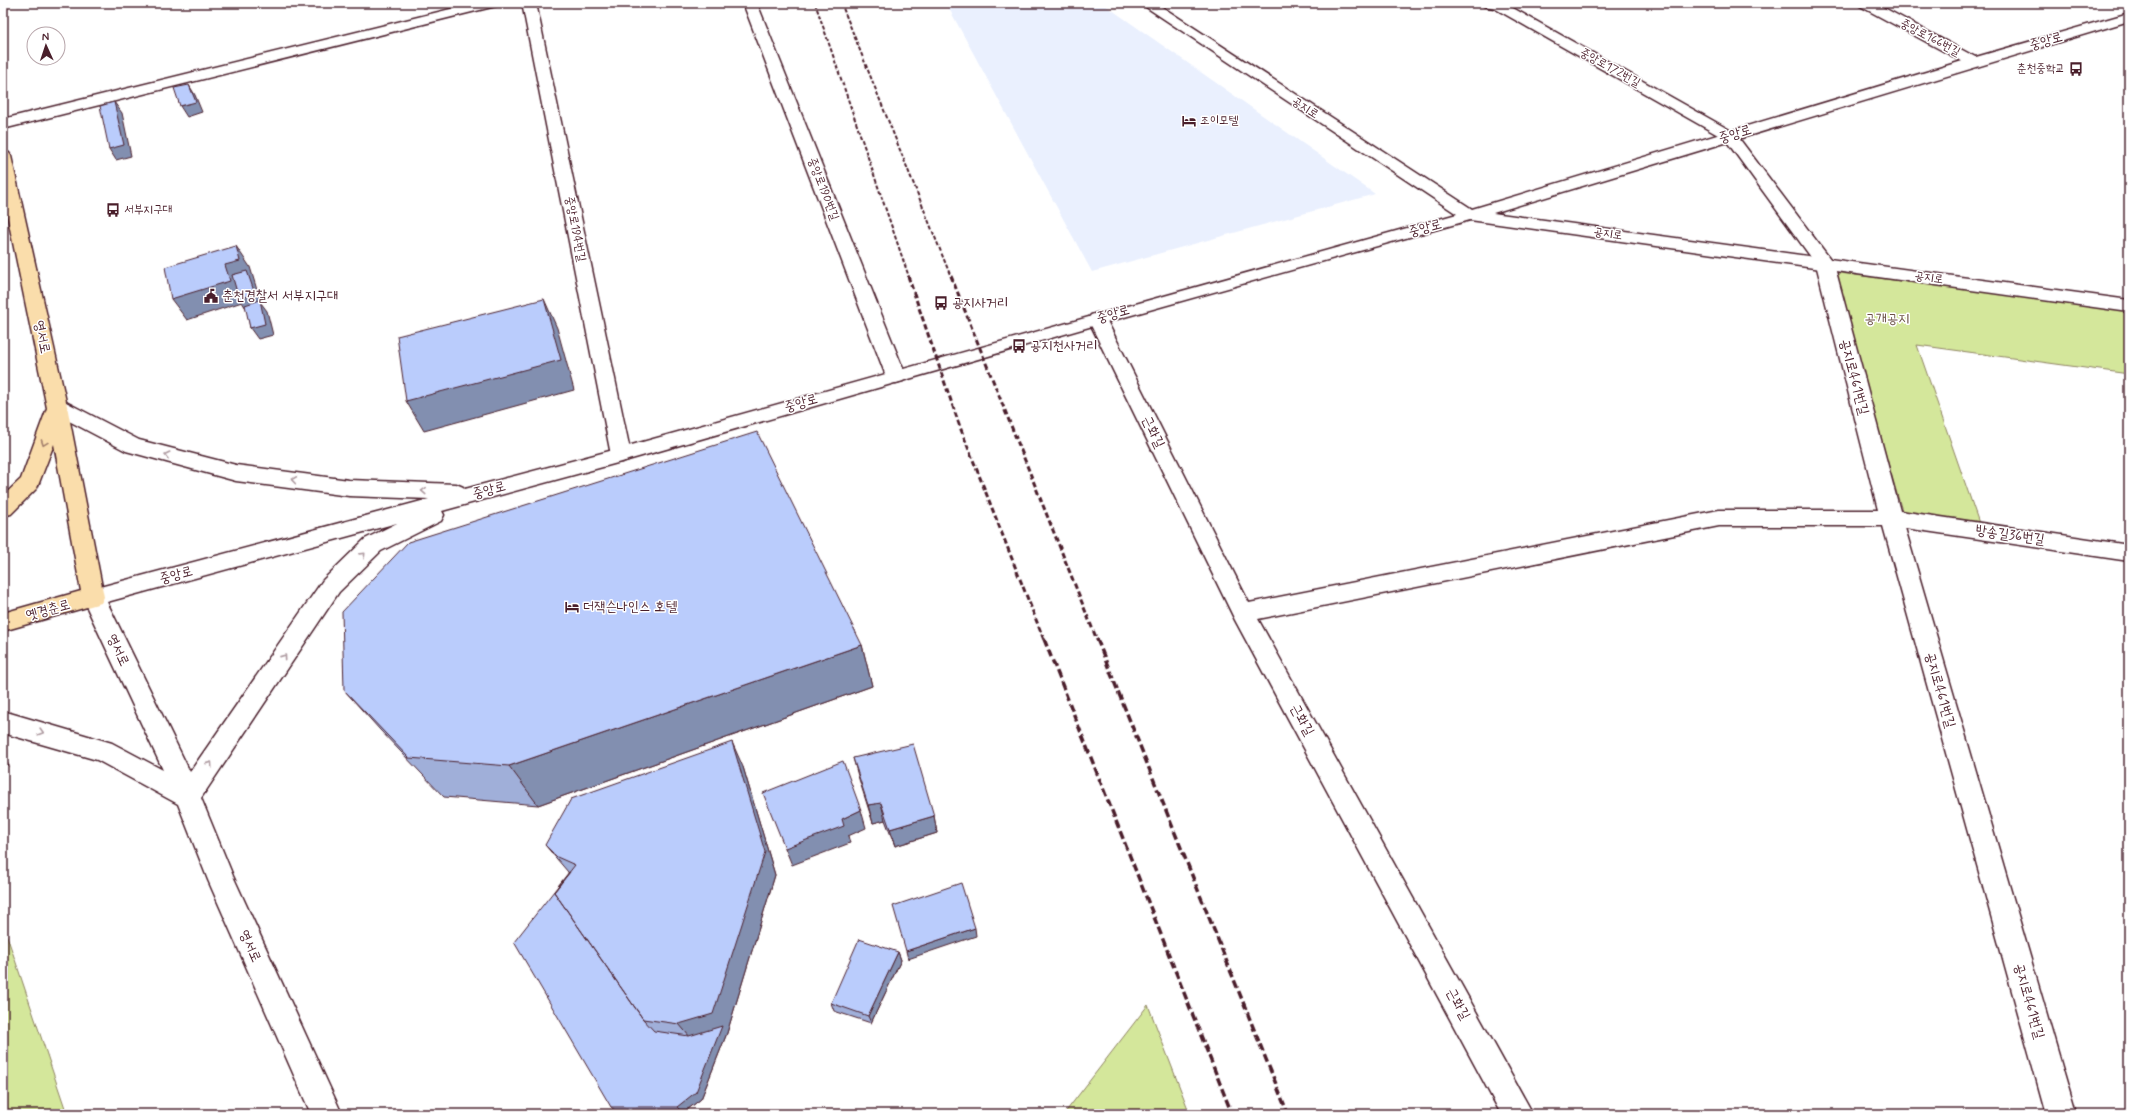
<svg xmlns="http://www.w3.org/2000/svg" width="2132" height="1117" font-family="Mynerve,'Poor Story',sans-serif">
	<style>
		.built { fill: #eaf0fe }
		.green { fill: #d4e79b; stroke: #8f8363 }
		.lines { fill: none; stroke-linecap: round; stroke-linejoin: round }
		.street-casing { stroke: #4a1f2b; stroke-width: 3 }
		.secondary-casing { stroke: #4a1f2b; stroke-width: 3 }
		.primary-casing { stroke: #4a1f2b; stroke-width: 3 }
		.path { stroke: #4a1f2b; stroke-width: 3; stroke-dasharray: 3.5 3.5; stroke-linecap: butt }
		.street { fill: #fff; fill-rule: evenodd }
		.secondary { fill: #fff; fill-rule: evenodd }
		.primary { fill: #faddab; fill-rule: evenodd }
		.rail-far2 { stroke: #4a1f2b; stroke-width: 2; stroke-dasharray: 4 2; stroke-linecap: butt }
		.rail-far1 { stroke: #4a1f2b; stroke-width: 3; stroke-dasharray: 5.5 3; stroke-linecap: butt }
		.rail { stroke: #4a1f2b; stroke-width: 3.5; stroke-dasharray: 8 3.5; stroke-linecap: butt }
		.wall { fill: #a0afd9; stroke: #4a1f2b }
		.shaded-wall { fill: #828fb0; stroke: #4a1f2b }
		.building { fill: #baccfc; stroke: #4a1f2b }
		.oneway { stroke: #a27e6b }
		.oneway2 { stroke: #ae9aa0 }
		.labels { text-anchor: middle; dominant-baseline: central; stroke-width: 3; stroke-linejoin: round; paint-order: stroke }
		.far-street-label { font-size: 12px; fill: #4a1f2b; stroke: #fff }
		.far-poi-label { font-size: 12px; fill: #4a1f2b; stroke: #fff; text-anchor: start }
		.street-label { font-size: 14px; fill: #4a1f2b; stroke: #fff }
		.poi-label { font-size: 14px; fill: #4a1f2b; stroke: #fff; text-anchor: start }
		.park-label { font-size: 14px; fill: #6c5147; stroke: #fff }
	</style>
	<rect width="100%" height="100%" fill="#fff"/>
	<filter id="ink" filterUnits="userSpaceOnUse"><feTurbulence type="fractalNoise" baseFrequency=".025" numOctaves="2"/><feDisplacementMap in="SourceGraphic" scale="8" xChannelSelector="R" yChannelSelector="G"/><feConvolveMatrix kernelMatrix="1 2 1 2 8 2 1 2 1" color-interpolation-filters="sRGB"/></filter>
	<g filter="url(#ink)">
		<!-- built -->
		<path class="built" d="M946,3h156l273,191 -283,78z"/>
		<!-- green -->
		<path class="green" d="M1832,272l297,39v63l-212,-29 63,181 -77,-12z
			M3,929l3,4 61,181h-64z
			M1148,1005l42,109h-126z"/>
		<g class="lines">
			<defs>
				<path id="street" d="M475,3h23l-2,3 -493,123v-10z
					M522,3h14l95,452 -3,5 -7,2 -7,-2 -3,-5z
					M743,3h14l149,373 -3,5 -7,2 -7,-2 -3,-5z
					M1482,3h22l231,130 99,131 66,247 229,34v16l-224,-33 171,586h-30l-163,-588h-164l-461,93 275,495h-32l-266,-494 -147,-301 3,-4 6,-2 6,2 3,4 143,284 470,-93h159l-62,-246 -91,-125 -231,-131 -10,-2z
					M1858,3h17l104,56 2,3 -2,3h-10l-109,-59z"/>
				<path id="secondary" d="M1140,3h16l316,206 497,-150 160,-46v8l-636,192 636,87v12l-659,-92 -367,103 -482,139 -179,49 2,4 -3,6 -60,30 -42,41 -138,206 32,78 109,238h-31l-103,-234 -30,-76 -81,-44 -94,-27v-22l109,32 51,27 -81,-173 3,-6 344,-92 -80,-3 -113,-15 -110,-30 -76,-40 -3,-5 3,-5 7,-2 7,2 75,39 97,25 113,15 107,4 7,3 2,2 156,-41 836,-234zM397,523l-32,16 -42,41 -133,192 -83,-170z"/>
				<path id="primary" d="M3,151l6,2 2,3 56,250 37,191 -3,6 -98,28v-18l78,-22 -27,-147 -17,44 -26,26 -8,2v-20l18,-17 26,-71 -44,-214z"/>
			</defs>
			<!-- street casing -->
			<use href="#street" class="street-casing"/>
			<!-- secondary casing -->
			<use href="#secondary" class="secondary-casing"/>
			<!-- primary casing -->
			<use href="#primary" class="primary-casing"/>
			<!-- path -->
			<path class="path" d="M3,771l6,-7"/>
			<!-- street -->
			<use href="#street" class="street"/>
			<!-- secondary -->
			<use href="#secondary" class="secondary"/>
			<!-- primary -->
			<use href="#primary" class="primary"/>
			<!-- rail-far2 -->
			<path class="rail-far2" d="M815,3l94,274
				M841,3l110,274"/>
			<!-- rail-far1 -->
			<path class="rail-far1" d="M908,276l52,151 84,213
				M951,276l146,364"/>
			<!-- rail -->
			<path class="rail" d="M1044,639l188,475
				M1097,639l191,475"/>
		</g>
		<!-- wall -->
		<path class="wall" d="M862,645l10,41 -334,119 -94,-8 -64,-67 -36,-40z
			M853,758l81,58 3,17 -42,13 -10,-26 -12,3 -15,-47z
			M743,767l32,108 -48,158 -26,66 -18,14h-65l-7,-6 -43,-235 -23,-27z
			M898,952l3,8 -30,63 -37,-12 -3,-8z"/>
		<!-- shaded-wall -->
		<path class="shaded-wall" d="M189,85l6,10 7,17 -15,5 -7,-11z
			M114,102l8,11 9,43 -15,4 -7,-11z
			M236,246l14,21 11,36 6,8 6,24 -15,4 -8,-11 -3,-18 -5,-8 -55,18 -16,-21z
			M544,299l13,29 17,62 -150,41 -18,-30z
			M862,645l10,41 -334,119 -29,-39z
			M732,742l11,25 32,108 -48,158 -26,66 -18,14 -6,-6 18,-64 -16,-19z
			M881,803l4,17 -12,3 -5,-18z
			M861,810l5,18 -18,8 2,7 -58,22 -7,-17 57,-29z
			M934,816l3,17 -42,13 -5,-17z
			M975,928l1,8 -68,23 -2,-8z
			M898,952l3,8 -30,63 -3,-7z"/>
		<!-- building -->
		<path class="building" d="M189,85l7,17 -16,4 -6,-18z
			M114,102l10,43 -15,4 -9,-43z
			M236,246l4,15 -15,4 5,16 -59,18 -6,-32z
			M247,271l8,23 -16,5 -7,-24z
			M544,299l17,61 -155,41 -9,-65z
			M260,300l5,24 -15,4 -5,-23z
			M757,432l105,213 -353,121 -100,-8 -65,-68 -2,-78 66,-70z
			M732,742l33,110 -52,162 -34,10 -36,-5 -89,-127 21,-27 -18,-8 -12,-12 26,-46z
			M913,744l21,72 -44,13 -9,-26 -13,2 -15,-47z
			M843,761l18,49 -19,9 2,7 -59,22 -22,-55z
			M569,872h1l-16,20 89,127 11,12 35,5 33,-10 -26,66 -19,15h-66l-97,-165z
			M961,883l14,45 -69,23 -13,-45z
			M859,939l39,13 -30,64 -37,-13z"/>
		<!-- one-way arrows -->
		<defs><path id="oneway-chevron" d="M-2-3.5L2.5 0L-2 3.5" fill="none" stroke-width="1.6" stroke-linecap="round" stroke-linejoin="round"/></defs>
		<use class="oneway" href="#oneway-chevron" transform="translate(44 443) rotate(110)"/>
		<g class="oneway2">
			<use href="#oneway-chevron" transform="translate(167 455) rotate(-166)"/>
			<use href="#oneway-chevron" transform="translate(294 480) rotate(-172)"/>
			<use href="#oneway-chevron" transform="translate(424 491) rotate(-177)"/>
			<use href="#oneway-chevron" transform="translate(363 555) rotate(-45)"/>
			<use href="#oneway-chevron" transform="translate(284 657) rotate(-55)"/>
			<use href="#oneway-chevron" transform="translate(41 732) rotate(16)"/>
			<use href="#oneway-chevron" transform="translate(210 764) rotate(-55)"/>
		</g>
	</g>
	<!-- icons -->
	<defs>
		<symbol id="bus-bare" viewBox="-9 -9 18 18"><path d="M-5-6H5V4H4V6H2V4H-2V6H-4V4H-5ZM-3.5-4V0h7V-4ZM-3.5 1.2v1.5H-2V1.2ZM2 1.2v1.5H3.5V1.2Z" fill="#4a1f2b" stroke="#fff" stroke-width="2.5" paint-order="stroke"/></symbol>
		<symbol id="hotel-bare" viewBox="-9 -9 18 18"><path d="M-6-4.5h1.5V1H6V5H4.5V3h-9V5H-6ZM-4 0a1.8 1.8 0 1 1 3.6 0ZM.5 0V-2.5h3Q6-2.5 6 0Z" fill="#4a1f2b" stroke="#fff" stroke-width="2.5" paint-order="stroke"/></symbol>
		<symbol id="civic-bare" viewBox="-9 -9 18 18"><path d="M-.6-6.5H3V-4.5H.6V-3L4-1V1h2V6H-6V1h2V-1L-.6-3ZM-1.2 2.5V6h2.4V2.5Z" fill="#4a1f2b" stroke="#fff" stroke-width="2.5" paint-order="stroke"/></symbol>
	</defs>
	<g fill-rule="evenodd">
		<use href="#bus-bare" x="2066" y="59" width="20" height="20"/>
		<use href="#hotel-bare" x="1179" y="111" width="20" height="20"/>
		<use href="#bus-bare" x="103" y="200" width="20" height="20"/>
		<use href="#civic-bare" x="201" y="286" width="20" height="20"/>
		<use href="#bus-bare" x="931" y="293" width="20" height="20"/>
		<use href="#bus-bare" x="1009" y="336" width="20" height="20"/>
		<use href="#hotel-bare" x="562" y="597" width="20" height="20"/>
	</g>
	<g class="labels">
		<!-- far-street labels -->
		<g class="far-street-label">
			<text transform="translate(1930 38) rotate(28)">중앙로166번길</text>
			<text transform="translate(1610 68) rotate(29)">중앙로172번길</text>
			<text transform="translate(1305 108) rotate(33)">공지로</text>
			<text transform="translate(823 189) rotate(69)">중앙로190번길</text>
			<text transform="translate(575 229) rotate(79)">중앙로194번길</text>
			<text transform="translate(1608 234) rotate(8)">공지로</text>
			<text transform="translate(1929 278) rotate(8)">공지로</text>
		</g>
		<!-- far-poi labels -->
		<g class="far-poi-label">
			<text x="2065" y="69" text-anchor="end">춘천중학교</text>
			<text x="1200" y="121">조이모텔</text>
			<text x="124" y="210">서부지구대</text>
		</g>
		<!-- street labels -->
		<g class="street-label">
			<text transform="translate(2046 41) rotate(-16)">중앙로</text>
			<text transform="translate(1735 134) rotate(-17)">중앙로</text>
			<text transform="translate(1425 228) rotate(-15)">중앙로</text>
			<text transform="translate(1113 314) rotate(-16)">중앙로</text>
			<text transform="translate(42 337) rotate(78)">영서로</text>
			<text transform="translate(1854 377) rotate(75)">공지로461번길</text>
			<text transform="translate(801 403) rotate(-16)">중앙로</text>
			<text transform="translate(1153 432) rotate(64)">근화길</text>
			<text transform="translate(489 490) rotate(-15)">중앙로</text>
			<text transform="translate(2010 535) rotate(8)">방송길36번길</text>
			<text transform="translate(176 575) rotate(-15)">중앙로</text>
			<text transform="translate(48 610) rotate(-15)">옛경춘로</text>
			<text transform="translate(118 650) rotate(65)">영서로</text>
			<text transform="translate(1940 690) rotate(74)">공지로461번길</text>
			<text transform="translate(1302 720) rotate(61)">근화길</text>
			<text transform="translate(250 946) rotate(66)">영서로</text>
			<text transform="translate(2029 1001) rotate(74)">공지로461번길</text>
			<text transform="translate(1458 1004) rotate(61)">근화길</text>
		</g>
		<!-- poi labels -->
		<g class="poi-label">
			<text x="222" y="296">춘천경찰서 서부지구대</text>
			<text x="952" y="303">공지사거리</text>
			<text x="1030" y="346">공지천사거리</text>
			<text x="583" y="607">더잭슨나인스 호텔</text>
		</g>
		<!-- park labels -->
		<g class="park-label">
			<text x="1887" y="319">공개공지</text>
		</g>
	</g>
	<!-- margin -->
	<rect width="2132" height="1117" fill="none" stroke="#fff" stroke-width="16"/>
	<rect x="8" y="8" width="2116" height="1101" fill="none" stroke="#4a1f2b" stroke-width="1.5" filter="url(#ink)"/>
	<!-- north arrow -->
	<g transform="translate(46 46) rotate(357)"><circle r="19" fill="#ffffff" stroke="#b7a5aa"/>
	<path d="M0-3L7 15L0 10L-7 15Z" fill="#4a1f2b"/>
	<text y="-6" font-size="11" font-weight="bold" text-anchor="middle" fill="#4a1f2b">N</text>
	</g>
</svg>
